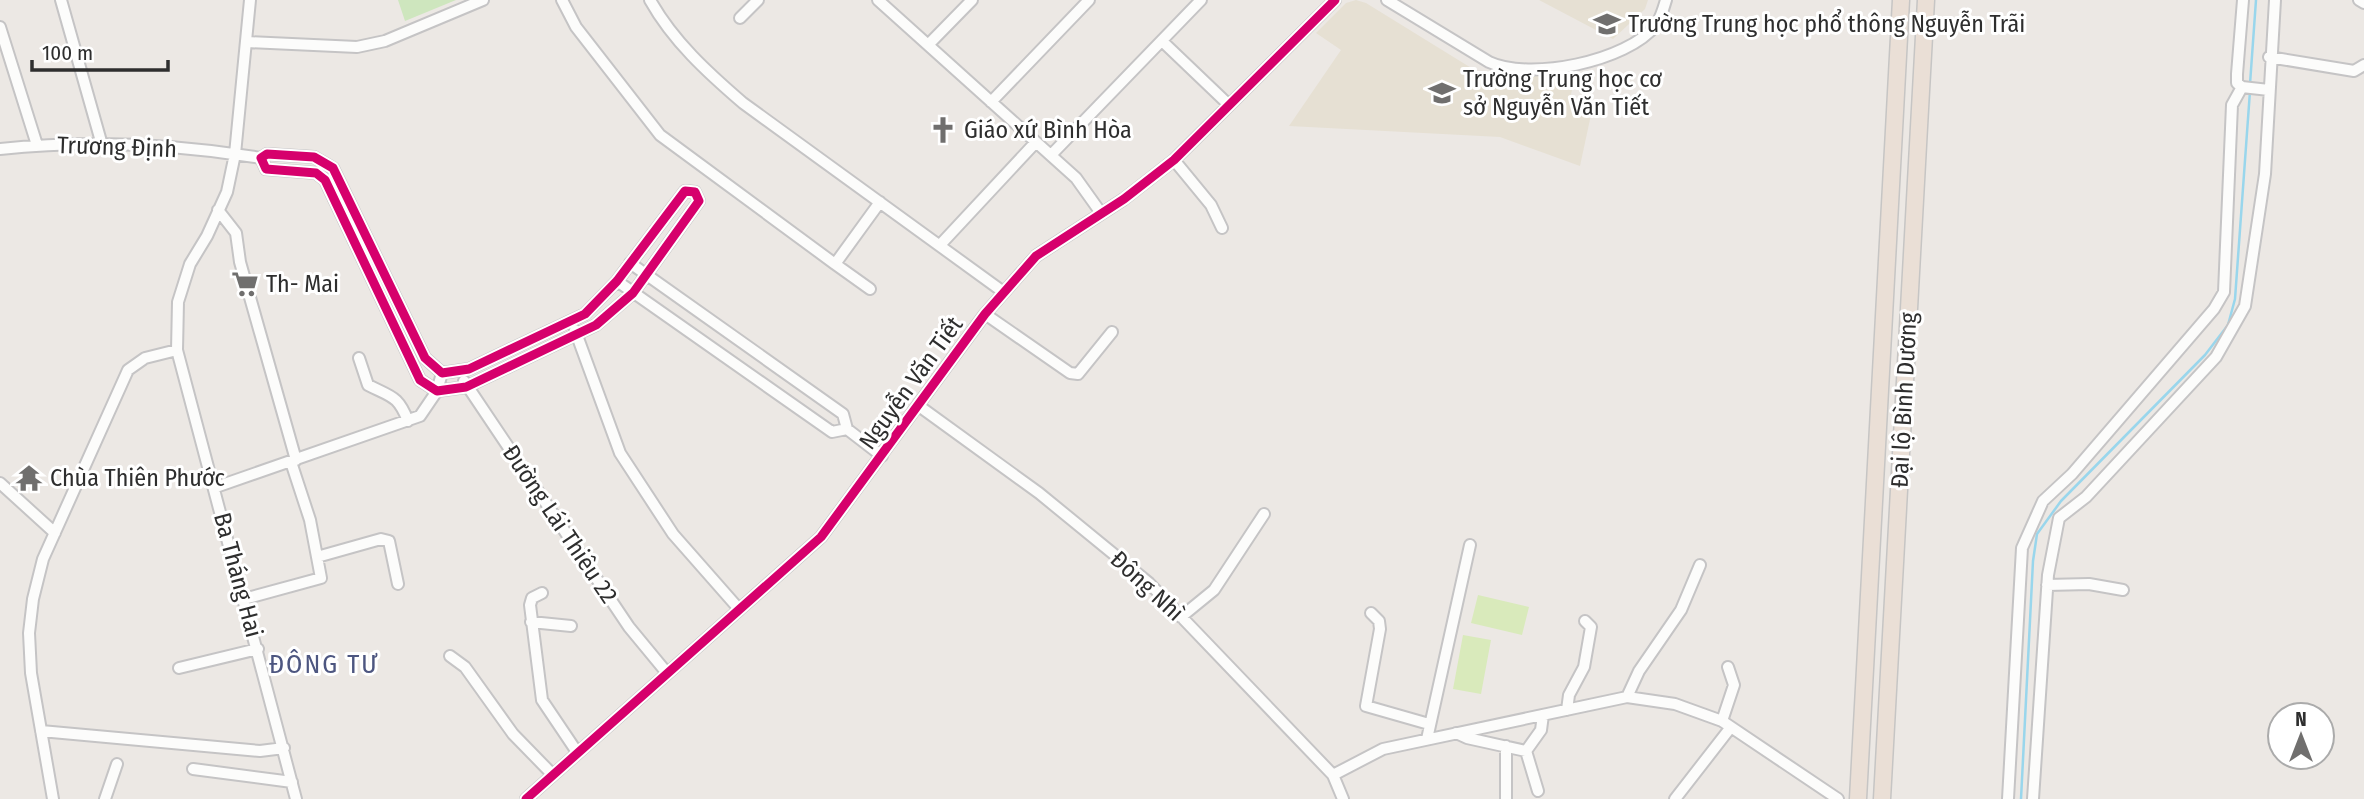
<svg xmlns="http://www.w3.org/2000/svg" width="2364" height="799" font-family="'Fira Sans Condensed',sans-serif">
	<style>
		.education { fill: #e6e0d3 }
		.green { fill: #cee6be }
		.pitch { fill: #d9eabb }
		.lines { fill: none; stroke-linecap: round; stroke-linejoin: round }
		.stream { stroke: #99d6ec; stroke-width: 2.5 }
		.minor-casing { stroke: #c5c4c5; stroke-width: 14 }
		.highway-casing { stroke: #c6c5c4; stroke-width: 19 }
		.minor { stroke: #fcfcfb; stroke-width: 10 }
		.highway { stroke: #eadfd6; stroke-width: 16 }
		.cycleway-casing { stroke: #fff; stroke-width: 13 }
		.cycleway { stroke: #d6006c; stroke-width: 9 }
		.labels { text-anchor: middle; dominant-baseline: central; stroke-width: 6; stroke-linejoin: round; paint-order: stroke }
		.poi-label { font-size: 24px; fill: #2e2e2e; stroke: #fff; text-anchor: start }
		.street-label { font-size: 24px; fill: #2e2e2e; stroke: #fff }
		.neighbourhood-label { font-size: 26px; letter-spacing: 2px; fill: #4d5680; stroke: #fff }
	</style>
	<rect width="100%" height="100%" fill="#ece8e4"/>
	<!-- education -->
	<path class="education" d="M1356,0l10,3 128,79 83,-14 -8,35 23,7 -12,56 -80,-29 -211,-11 52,-76 -25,-17 30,-30z
		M1539,0h109l-3,9 -32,30z"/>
	<!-- green -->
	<path class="green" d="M398,0h58l-51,21z"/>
	<!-- pitch -->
	<path class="pitch" d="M1478,595l51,12 -7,28 -51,-12z
		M1463,635l28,5 -10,54 -28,-5z"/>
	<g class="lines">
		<!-- stream -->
		<path class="stream" d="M2250,84l6,-84
			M2021,799l12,-238 4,-27 24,-33 144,-146 23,-30 7,-26 15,-208"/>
		<defs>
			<path id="minor" d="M61,0l41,145
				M250,0l-15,154 -8,38 -20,44 -17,28 -12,38 -1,48 119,449
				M562,0l14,27 84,108 175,129 45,-62
				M650,0c23,41 57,72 93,103l259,188
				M878,0l198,178 25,35
				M1387,0l102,62c40,19 138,0 167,-37 4,-6 8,-18 10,-25
				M2359,0l5,3
				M740,18l18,-18
				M0,27l37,118
				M1162,41l67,64
				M247,42l110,5 28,-6 98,-41
				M928,45l44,-45
				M2269,57l85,14 10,-6
				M2242,87l-5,-4v-9l6,-74
				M2242,87l27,3
				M991,102l98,-102
				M0,149c85,-9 177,-5 261,9
				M267,154l47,3 19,11 92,190 17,15 27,-4 116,-55 32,-33 68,-90 10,1 4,9 -66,92 -37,32 -130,62 -29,4 -17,-11 -95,-200 -9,-7 -50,-4 -5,-11z
				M1051,155l150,-155
				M1174,160l37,45 11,23
				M218,210l18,23 4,29 56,198
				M940,245l96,-103
				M630,263l213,151 4,15 35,27
				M835,264l35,25
				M617,281l215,151 15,-3
				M985,314l85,59 8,1 34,-42
				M575,330l45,123 53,81 66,75
				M359,358l9,27c23,12 30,10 40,36
				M464,381l165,246 38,46
				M919,406l120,87 110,90 184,192 10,24
				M0,483l55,50
				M216,487l204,-71 17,-25 5,-18
				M317,557l64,-18 8,2 9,43
				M2047,585l42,-1 34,6
				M542,593l-10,5 -2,7 12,95 35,52
				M244,599l77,-21 -11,-58 -19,-58
				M1371,613l8,8 1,8 -14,77 63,18
				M1181,617l33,-27 50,-76
				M531,622l40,4
				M450,656l15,11 48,67 39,40
				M179,668l79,-19
				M1627,697l12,-26 42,-61 19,-45
				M1567,710l2,-15 15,-28 7,-40 -6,-6
				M1722,721l12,-36 -6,-18
				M41,731l219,20 24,-3
				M1456,733l11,5 59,13
				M1427,739l43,-194
				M1506,746v53
				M193,769l99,13
				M1333,775l50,-26 244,-52 48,7 47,17 116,78
				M1538,791l-12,-40 15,-21 2,-15
				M53,799l-22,-126 -2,-40 4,-34 10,-40 85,-189 17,-12 32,-8
				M105,799l12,-35
				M526,799l295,-262 164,-223 51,-58 88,-57 50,-39 161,-160
				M1675,799l56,-72
				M2008,799l14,-251 21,-47 29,-27 142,-165 10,-17 8,-187 10,-18
				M2033,799l15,-224 11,-57 27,-21 130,-140 29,-51 20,-132 10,-174"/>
			<path id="highway" d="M1858,799l43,-799
				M1882,799l44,-799"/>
		</defs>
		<!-- minor casing -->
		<use href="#minor" class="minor-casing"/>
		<!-- highway casing -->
		<use href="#highway" class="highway-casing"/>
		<!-- minor -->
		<use href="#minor" class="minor"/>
		<!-- highway -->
		<use href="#highway" class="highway"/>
		<defs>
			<path id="cycleway" d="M267,154l47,3 19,11 92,190 17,15 27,-4 116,-55 32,-33 68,-90 10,1 4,9 -66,92 -37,32 -130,62 -29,4 -17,-11 -95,-200 -9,-7 -50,-4 -5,-11z
				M526,799l295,-262 164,-223 51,-58 88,-57 50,-39 161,-160"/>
		</defs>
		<!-- cycleway casing -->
		<use href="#cycleway" class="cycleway-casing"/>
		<!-- cycleway -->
		<use href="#cycleway" class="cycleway"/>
	</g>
	<!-- icons -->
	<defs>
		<symbol id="school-bare" viewBox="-9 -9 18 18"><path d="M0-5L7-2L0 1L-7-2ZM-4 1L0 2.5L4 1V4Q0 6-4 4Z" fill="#706f6e" stroke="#fff" stroke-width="2.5" paint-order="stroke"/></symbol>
		<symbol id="church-bare" viewBox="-9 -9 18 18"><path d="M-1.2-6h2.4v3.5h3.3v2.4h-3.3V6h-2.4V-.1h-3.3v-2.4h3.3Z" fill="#706f6e" stroke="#fff" stroke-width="2.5" paint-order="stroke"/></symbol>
		<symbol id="supermarket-bare" viewBox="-9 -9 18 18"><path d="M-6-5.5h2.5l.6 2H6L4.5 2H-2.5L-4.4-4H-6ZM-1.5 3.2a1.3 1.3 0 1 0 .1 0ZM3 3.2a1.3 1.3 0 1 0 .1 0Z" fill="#706f6e" stroke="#fff" stroke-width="2.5" paint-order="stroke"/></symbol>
		<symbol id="temple-bare" viewBox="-9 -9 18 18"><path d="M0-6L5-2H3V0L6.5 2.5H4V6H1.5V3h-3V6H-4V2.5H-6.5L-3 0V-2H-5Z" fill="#706f6e" stroke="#fff" stroke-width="2.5" paint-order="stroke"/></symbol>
	</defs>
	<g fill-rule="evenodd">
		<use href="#school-bare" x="1588" y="5" width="38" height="38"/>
		<use href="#school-bare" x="1423" y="74" width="38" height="38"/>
		<use href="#church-bare" x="924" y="111" width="38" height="38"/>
		<use href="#supermarket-bare" x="226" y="265" width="38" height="38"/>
		<use href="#temple-bare" x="10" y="459" width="38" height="38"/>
	</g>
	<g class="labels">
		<!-- poi labels -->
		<g class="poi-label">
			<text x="1628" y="24">Trường Trung học phổ thông Nguyễn Trãi</text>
			<text x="1463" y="79">Trường Trung học cơ<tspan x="1463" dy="28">sở Nguyễn Văn Tiết</tspan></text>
			<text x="964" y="130">Giáo xứ Bình Hòa</text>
			<text x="266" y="284">Th- Mai</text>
			<text x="50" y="478">Chùa Thiên Phước</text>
		</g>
		<!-- street labels -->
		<g class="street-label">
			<text transform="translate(117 147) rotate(2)">Trương Định</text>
			<text transform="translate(911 383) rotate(-54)">Nguyễn Văn Tiết</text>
			<text transform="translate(1904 400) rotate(-87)">Đại lộ Bình Dương</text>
			<text transform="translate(560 524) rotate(56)">Đường Lái Thiêu 22</text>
			<text transform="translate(238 575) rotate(75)">Ba Tháng Hai</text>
			<text transform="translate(1147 586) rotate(43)">Đông Nhì</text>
		</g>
		<!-- neighbourhood labels -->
		<g class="neighbourhood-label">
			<text x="324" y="664">ĐÔNG TƯ</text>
		</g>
	</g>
	<!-- north arrow -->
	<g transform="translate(2301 736)"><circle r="33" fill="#ffffff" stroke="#ababab" stroke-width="2"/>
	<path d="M0-5L12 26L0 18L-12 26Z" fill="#706f6e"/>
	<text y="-10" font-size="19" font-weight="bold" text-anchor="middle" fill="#2e2e2e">N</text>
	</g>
	<!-- scale -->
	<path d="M32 60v10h136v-10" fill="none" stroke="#2e2e2e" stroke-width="3.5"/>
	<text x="42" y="60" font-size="21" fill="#2e2e2e" stroke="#ffffff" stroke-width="5" paint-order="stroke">100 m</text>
</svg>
